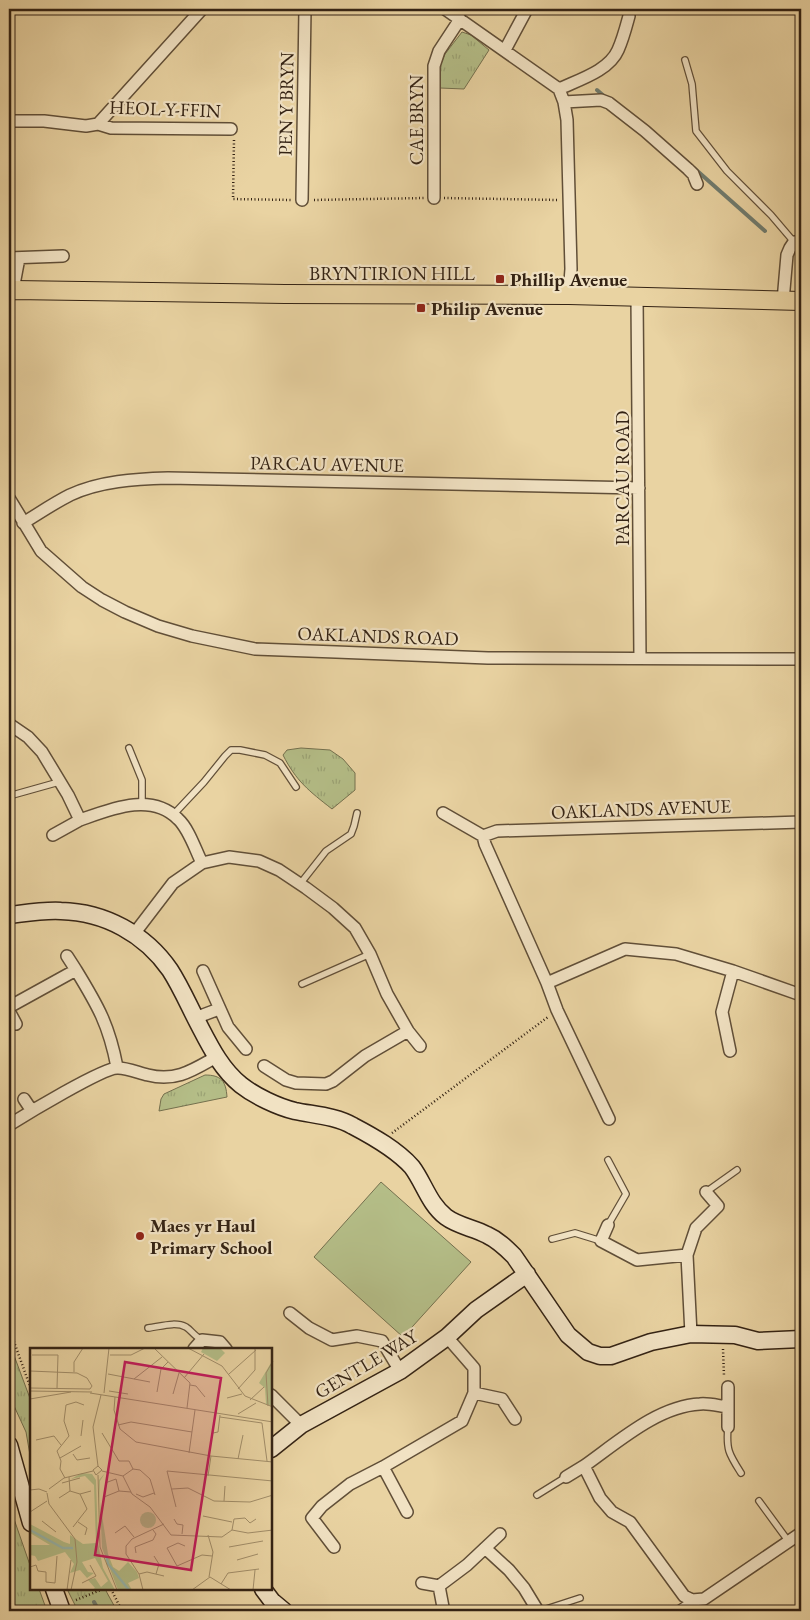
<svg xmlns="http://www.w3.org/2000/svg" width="810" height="1620" font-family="'EB Garamond',serif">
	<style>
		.grass { fill: url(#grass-tufts); stroke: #74704e }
		.pitch { fill: #b4bd87; stroke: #74704e }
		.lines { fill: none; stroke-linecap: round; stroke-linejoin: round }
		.stream { stroke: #707c6f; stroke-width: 4 }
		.lane-casing { stroke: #614f38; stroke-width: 8 }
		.street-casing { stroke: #614f38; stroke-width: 14 }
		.secondary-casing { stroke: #342314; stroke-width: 19 }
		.primary-casing { stroke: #342314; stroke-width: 20 }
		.path { stroke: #342314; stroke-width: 2.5; stroke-dasharray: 1 2.5; stroke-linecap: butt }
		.lane { stroke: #f1e2c3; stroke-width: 5.5 }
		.street { stroke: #f1e2c3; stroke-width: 11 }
		.secondary { stroke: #f1e2c3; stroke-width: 16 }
		.primary { stroke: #e9d3a2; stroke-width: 18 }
		.poi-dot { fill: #8f2418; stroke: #f1e2c3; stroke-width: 2 }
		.labels { text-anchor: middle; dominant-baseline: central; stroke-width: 4.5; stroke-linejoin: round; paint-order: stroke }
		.street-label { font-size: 19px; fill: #342314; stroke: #f1e2c3 }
		.poi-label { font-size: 19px; font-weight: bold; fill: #342314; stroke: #f1e2c3; text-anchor: start }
		.inset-river { fill: none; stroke: #98b7ac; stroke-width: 2.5 }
		.inset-road { fill: none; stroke: #a18d69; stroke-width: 1 }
		.view { fill: #c2185b; fill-opacity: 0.15; stroke: #c2185b; stroke-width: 2.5 }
		.inset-edge { fill: none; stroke: #342314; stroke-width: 2.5 }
	</style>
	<defs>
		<pattern id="grass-tufts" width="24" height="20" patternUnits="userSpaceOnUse" patternTransform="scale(1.25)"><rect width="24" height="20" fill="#b4bd87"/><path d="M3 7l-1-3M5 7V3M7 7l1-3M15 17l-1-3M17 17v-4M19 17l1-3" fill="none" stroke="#9ba274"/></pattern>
	</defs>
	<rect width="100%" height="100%" fill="#e9d3a2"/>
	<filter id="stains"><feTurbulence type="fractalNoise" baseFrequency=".004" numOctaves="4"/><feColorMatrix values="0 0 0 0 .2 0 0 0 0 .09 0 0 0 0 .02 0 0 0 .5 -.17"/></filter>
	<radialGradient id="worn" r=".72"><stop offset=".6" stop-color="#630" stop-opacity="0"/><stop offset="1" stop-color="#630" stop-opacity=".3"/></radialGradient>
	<!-- grass -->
	<path class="grass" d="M462,32l9,3 18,15 -25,39 -24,-1v-22l5,-12z
		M301,748l29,2 13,9 12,14v17l-23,19c-23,-18 -36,-28 -49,-54l4,-5z
		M205,1075c16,0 21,6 22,22l-68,14 2,-12 3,-5z
		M9,1342l22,59v70l-1,-16 -4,-23 -17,-37z
		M9,1498l5,21 17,49v21h8l8,22h-38z
		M67,1589h38l12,22h-39z"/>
	<!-- pitch -->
	<path class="pitch" d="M381,1182l90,80 -68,75 -89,-80z"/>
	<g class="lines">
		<!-- stream -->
		<path class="stream" d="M597,90l8,7
			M694,168l71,63
			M799,256l2,1
			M94,1602l5,9"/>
		<defs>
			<path id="lane" d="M685,60l7,24 4,47 31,40 44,44 23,27
				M129,748l13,32v25
				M9,796l50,-14
				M173,815l31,-33 21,-26 6,-6h9l25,5 15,8 16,24
				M300,884l26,-33 25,-17 3,-8 3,-13
				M302,984l68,-30
				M706,1192l31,-22
				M608,1225l18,-31 -18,-34
				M552,1239l23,-6 26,8
				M148,1328c11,-1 27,-7 38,-1 5,3 8,9 16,13
				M728,1427c-2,23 1,27 13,46
				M537,1495l29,-18
				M759,1501l30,41
				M540,1611l40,-13
				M675,1611l17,-11"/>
			<path id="street" d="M445,9l114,80 5,13 3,18 4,149 -2,26
				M505,50l22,-41
				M559,89c19,-9 50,-18 59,-39 5,-11 8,-23 11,-34
				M564,102l37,-2 8,3 36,28 43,38 5,5 4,10
				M9,121h35l42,5 12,-2 13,4 120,1
				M98,124l104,-115
				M434,198v-132l5,-15 21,-32
				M302,200l3,-191
				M9,258l54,-2
				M13,290l6,-32
				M637,297l3,361
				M783,301l4,-46 3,-7 4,-6h7
				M9,498l32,53 41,36 20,13 23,12 33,14 34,10 63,13 81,3 152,6 313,1
				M23,523c15,-9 31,-20 47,-28 30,-14 65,-16 98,-17l471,10
				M9,724l19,13 14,15 26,43 12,25c31,-11 71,-28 98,-1 11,10 17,30 24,44
				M443,813l40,23
				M53,835l27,-15
				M134,934l39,-51 29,-20 27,-6 30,4 20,9 27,18 27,20 22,20 15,26 17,40 21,37 12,15
				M67,956l9,14
				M203,971l25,56 18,22
				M547,983l78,-34 51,5 57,17 68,24
				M9,1007l67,-37c22,36 33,55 41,97
				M9,1011l7,13
				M195,1018l24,-9
				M730,1051l-8,-39 11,-41
				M264,1066l22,14 10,3 30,1 7,-3 32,-25 43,-25
				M24,1099l8,12
				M609,1119l-52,-109 -10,-27 -62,-139 -2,-8 14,-5 304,-9
				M9,1125c16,-10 95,-58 109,-57 9,0 21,5 30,7 28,7 45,-5 68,-18
				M608,1225l-7,16 36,19 50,-5 4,79
				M687,1255l9,-27 22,-22 -12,-14
				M290,1313l19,15 23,12 25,-4 25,5 18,30
				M194,1349l8,-9 18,2 6,7
				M474,1393l28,6 13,20
				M271,1395l30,30
				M728,1407v-20
				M728,1427v-20c-9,-1 -19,-4 -28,-3 -42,2 -82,38 -116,62l16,32 12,14 18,10 54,74 8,4 12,-1 97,-66
				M383,1467l24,45
				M566,1477l18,-11
				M334,1547l-22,-29 10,-12 28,-22 33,-17 79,-46 12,-28v-25l-27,-31
				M485,1548l24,22 15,18 14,23
				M422,1583l17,3 28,-21 33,-31
				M439,1586l4,21"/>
			<path id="secondary" d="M9,915c17,-2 35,-5 52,-4 44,1 84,23 109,59 11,17 19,36 28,53 12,23 23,46 43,62 14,11 37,22 54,26 19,4 41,5 58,15 21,11 44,24 59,41 12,16 17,37 34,50 12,9 28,11 41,18 11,5 19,13 27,21l54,79 20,17 12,4h11l40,-14 40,-8 44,1 23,6 43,-2
				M9,1445l22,78
				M271,1449l30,-24 99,-54 47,-34 29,-27 51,-36
				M54,1589l8,22
				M263,1589l9,12 12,10"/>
			<path id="primary" d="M9,291l4,-1 272,4 284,1 232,6"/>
		</defs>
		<!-- lane casing -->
		<use href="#lane" class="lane-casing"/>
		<!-- street casing -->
		<use href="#street" class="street-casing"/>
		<!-- secondary casing -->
		<use href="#secondary" class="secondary-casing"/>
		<!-- primary casing -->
		<use href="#primary" class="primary-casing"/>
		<!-- path -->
		<path class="path" d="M234,140l-1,59 58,1
			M444,198l115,2
			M314,200l110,-2
			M392,1133l156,-116
			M9,1328l22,61
			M723,1349l1,27
			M111,1589l11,22
			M76,1600l27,-11
			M320,1611h2"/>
		<!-- lane -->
		<use href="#lane" class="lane"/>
		<!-- street -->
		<use href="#street" class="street"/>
		<!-- secondary -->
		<use href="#secondary" class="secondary"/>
		<!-- primary -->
		<use href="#primary" class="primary"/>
	</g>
	<!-- markers -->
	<g class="poi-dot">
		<rect x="495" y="274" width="10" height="10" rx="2.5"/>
		<rect x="416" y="303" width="10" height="10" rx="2.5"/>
		<circle cx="140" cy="1236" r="5"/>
	</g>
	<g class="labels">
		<!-- street labels -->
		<g class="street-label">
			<text transform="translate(286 104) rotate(-89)">PEN Y BRYN</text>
			<text transform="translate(165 109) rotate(2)">HEOL-Y-FFIN</text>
			<text transform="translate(416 120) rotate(-90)">CAE BRYN</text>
			<text x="392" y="273">BRYNTIRION HILL</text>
			<text transform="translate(327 464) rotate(1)">PARCAU AVENUE</text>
			<text transform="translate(622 478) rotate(-90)">PARCAU ROAD</text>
			<text transform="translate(378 636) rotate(2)">OAKLANDS ROAD</text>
			<text transform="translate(641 809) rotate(-2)">OAKLANDS AVENUE</text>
			<text transform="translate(366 1364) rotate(-31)">GENTLE WAY</text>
		</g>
		<!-- poi labels -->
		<g class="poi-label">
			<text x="510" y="279">Phillip Avenue</text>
			<text x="431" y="308">Philip Avenue</text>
			<text x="150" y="1225">Maes yr Haul<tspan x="150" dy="22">Primary School</tspan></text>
		</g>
	</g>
	<!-- overview -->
	<g transform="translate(30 1348)">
		<rect width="242" height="242" fill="#e9d3a2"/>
		<path d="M173,0h17l5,5 -8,8 -16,-9zM242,13v45l-6,-2 -1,-16 -6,-5zM52,125l10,1 4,6 2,63 5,25 12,22h-23l3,-2 -7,-8 7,-2 6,9 7,-6 -13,-23 -13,4 6,10 6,1 -7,5 -7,-8 -10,3 4,-9 -9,-12 -27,9 -3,-5 -5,-1v-10h20l-20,-12v-9l34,18 6,2v-9l13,9 13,-1 -2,-58 -9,-9 -14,3zM75,125l-5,8v21l8,52 5,13 6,4 9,-9 9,10 2,6 -11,5 4,7h-14l-16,-42 -3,-68z" fill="#b4bd87"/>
		<path d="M110 172a8 8 0 1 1 16 0a8 8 0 1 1-16 0Z" fill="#b4bd87"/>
		<path class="inset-river" d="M0,182l33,18h10M76,207l2,9 21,26"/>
		<path class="inset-road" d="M124,0l36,35 -3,25M158,0l34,18 23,30 28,11M2,7h26l-1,33M80,7h21l14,-7M0,23l47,2 10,5 5,8M44,24v-10l9,-14M78,26l42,8M199,26l27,-24M154,30l20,-24M104,31l28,-22M160,37l6,1 9,11M0,40l60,1 2,-3M208,41l17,-19v-22M0,43l62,1M79,43l19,3M127,44l4,-23 7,-7M60,45l183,29M74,45l5,-45M143,46l6,-21M85,49l-1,13 6,19 16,13 75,14 62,6M197,50l15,-4M0,51l41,-7M220,52l14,-13M238,58l-2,-33 7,-12M208,66l18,-11M190,69l42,6M232,75l5,38M88,77l13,-3 61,10M72,85l17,28h10l4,8M183,85l5,-1 2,-17M51,88l2,-16M6,92l18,-4 7,9M159,105l6,-43M43,106l4,6 13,-2M30,110l21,-12M208,111l5,-24M68,118l-5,4 3,5 6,-5 -4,-4 -5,-39 8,-32M72,123l21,5 9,18 18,13 21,28 51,2 10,-7 16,3 25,-3M68,127l2,72 17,43M93,128l10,-7 7,1 10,9 5,16M178,128l3,-20M35,130l-5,-9 1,-8 -4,-10 12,-15 -5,-15 2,-16 10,-3 8,3M32,135l18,-5M75,135l11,-4 3,12M19,141l15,-11 29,-7M142,141l16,-1 26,13 36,1 23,-7M0,142l9,-1 8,3M40,143l10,3 11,-3M17,145l2,11 26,35 2,23 -6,28M106,146l7,3 11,-4M74,149l15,-6 12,1M29,150l11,-7 -1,-14M194,153l1,-15M146,159l-9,-36 106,10M0,164l17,-11M173,168l29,6M144,171l3,5 6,1 -1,9M12,173l14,11M48,174l9,6 -2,7M43,179l14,-18 -7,-15M202,182l2,-11 11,-1 5,5 6,-4M85,185l10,-7 9,11M178,187l5,17 -4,25M155,198l-7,-3 -11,5 10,18 25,-11 10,1M199,199l34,-6M106,205l-1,-6 18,-7 3,-6 -3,-4M124,208l5,8 -3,10M207,212l21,-6M0,219l6,-2 2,6 8,1v10l9,1 2,-27M109,226l8,-2 17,4M52,235l14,-7 -6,-11M191,236l7,-11 31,-4M37,242l4,-30M113,242l-4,-16 -13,-20v-8l6,-7 32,-15M162,242l18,-13 21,13M223,242l2,-20"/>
		<path class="view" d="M95,14l96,16 -30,192 -96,-15z"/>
		<rect width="242" height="242" class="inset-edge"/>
	</g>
	<!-- margin -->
	<rect width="810" height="1620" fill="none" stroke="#e9d3a2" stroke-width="30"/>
	<rect x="10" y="10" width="790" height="1600" fill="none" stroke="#342314" stroke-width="2.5"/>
	<rect x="15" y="15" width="780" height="1590" fill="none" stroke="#342314"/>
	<rect width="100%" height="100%" filter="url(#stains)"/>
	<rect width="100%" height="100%" fill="url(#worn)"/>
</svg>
